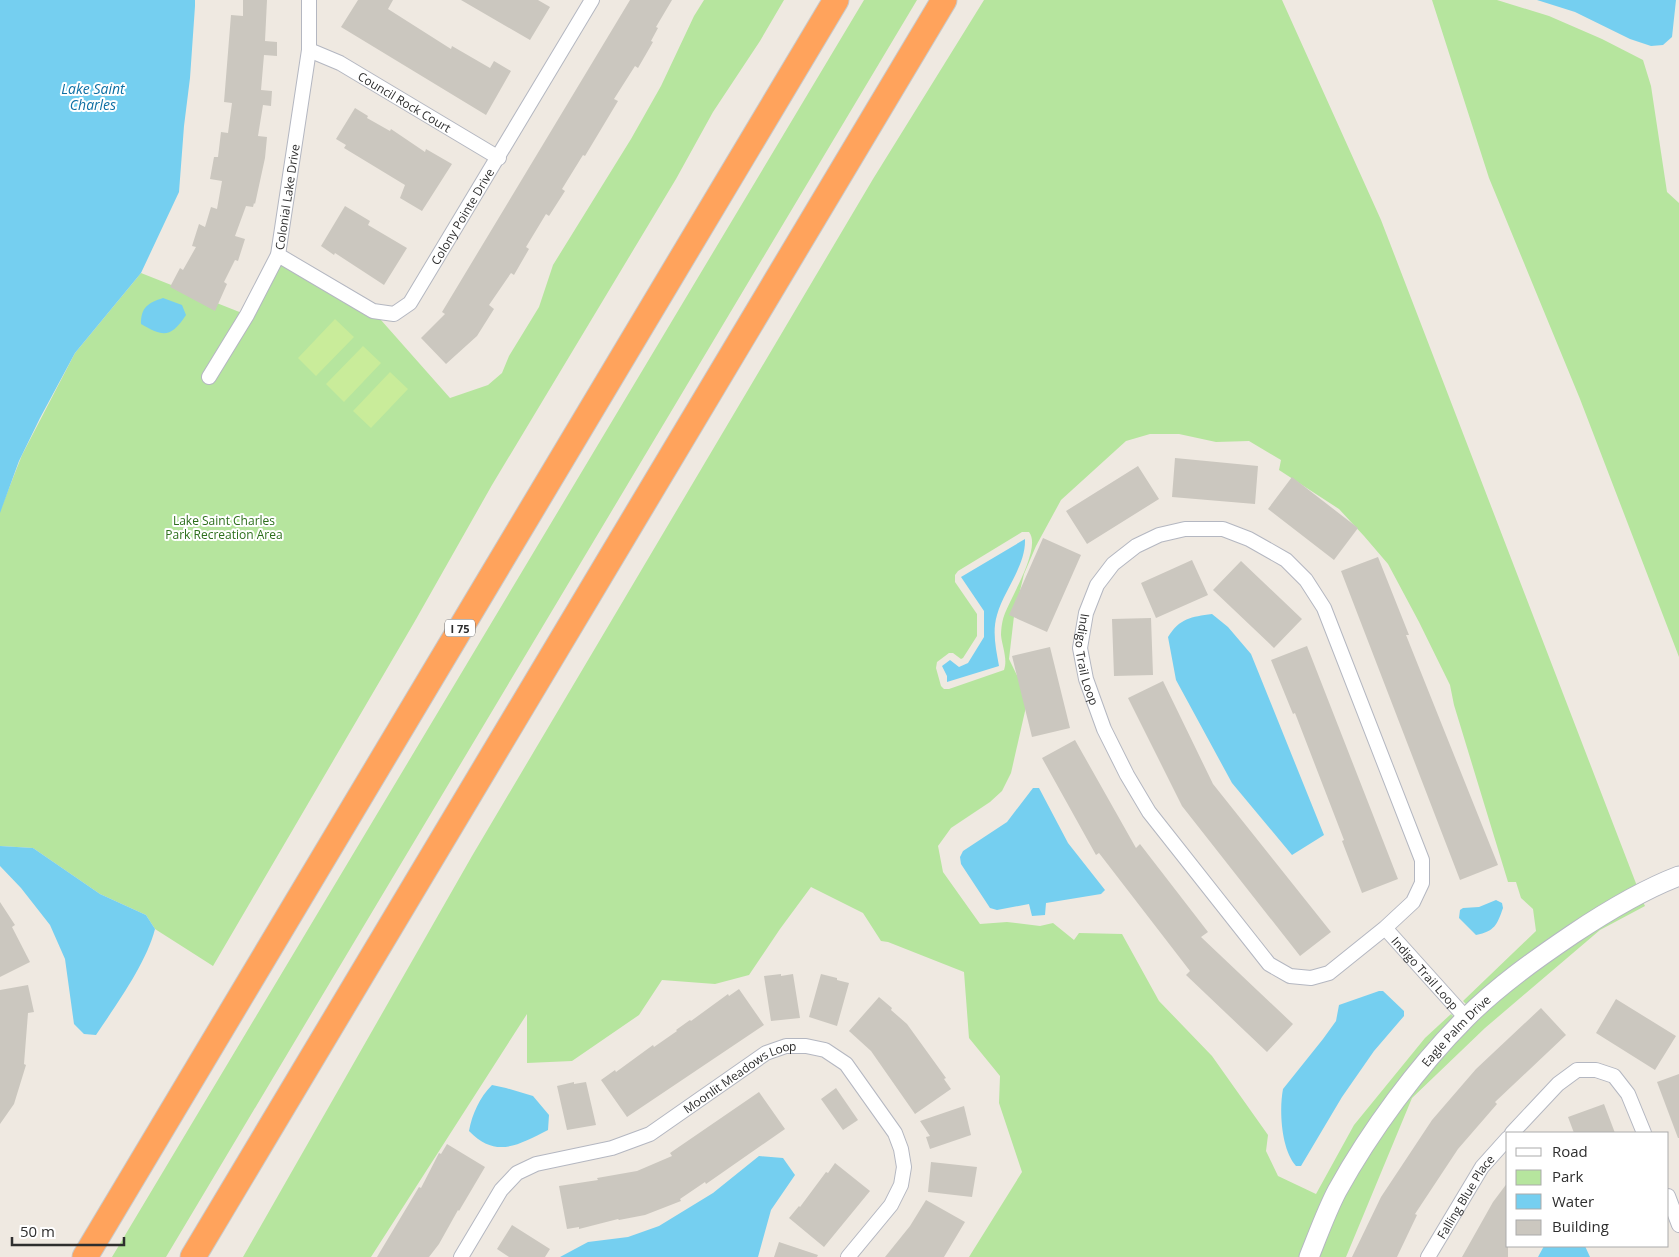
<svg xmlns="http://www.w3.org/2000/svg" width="1679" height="1257" font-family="'Open Sans',sans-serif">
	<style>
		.green { fill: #b6e59e; fill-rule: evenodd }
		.pitch { fill: #c9ec9a }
		.water { fill: #75cff0 }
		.building { fill: #cbc7bf }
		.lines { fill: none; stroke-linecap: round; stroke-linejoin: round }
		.street-casing { stroke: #b4b7c1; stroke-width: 16 }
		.secondary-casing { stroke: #b4b7c1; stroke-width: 21 }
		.highway-casing { stroke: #c9c9c9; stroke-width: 27 }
		.street { stroke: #fff; stroke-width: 14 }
		.secondary { stroke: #fff; stroke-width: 19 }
		.highway { stroke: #ffa35c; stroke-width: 25 }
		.labels { text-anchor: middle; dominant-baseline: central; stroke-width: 4; stroke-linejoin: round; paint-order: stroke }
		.shield { fill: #fff; stroke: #6d6d6d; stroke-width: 1 }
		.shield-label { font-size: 11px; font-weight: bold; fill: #2e2e2e }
		.street-label { font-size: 12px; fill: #2e2e2e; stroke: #fff }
		.park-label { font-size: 12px; fill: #2c6e1b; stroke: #fff }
		.water-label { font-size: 14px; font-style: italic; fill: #0d6fa3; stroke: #fff }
	</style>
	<rect width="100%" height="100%" fill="#efe9e1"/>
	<!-- green -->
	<path class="green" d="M704,0h80l-24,41 -47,71 -37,67 -184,306 -77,136 -202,345 -58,-37 -9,-14 -46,-21 -67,-46 -33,-2v-335l22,-56 53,-102 66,-80 106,42 31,-60 95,56 77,87 38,-13 14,-12 7,-17 30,-49 14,-42 78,-126 30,-53 33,-70z
		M864,0h53l-751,1257h-54z
		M984,0h298l99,220 256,666 -169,120 -5,-5 73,-70 -3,-22 -12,-11 -5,-16h-8l-54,-177 -4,-20 -31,-63 -31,-58 -24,-28 -25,-27 -60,-39 2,-10 -32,-19 -33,1 -37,-8h-29l-24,7 -65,59 -25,46 -12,28 -10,42 -5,43 19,39 -17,75 -9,18 -12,11 -39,26 -13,18 5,26 37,52 27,-2 33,4 13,-3 21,17 5,-7 43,1 37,67 53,55 56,79 -2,16 12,25 38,18 38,-69 71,-87 26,-24 4,4 -155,239h-331l53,-85 -23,-69 1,-27 -31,-38 -5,-66 -76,-30 -7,-1 -18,-28 -52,-26 -31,42 -31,46 -34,9 -53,-4 -23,35 -67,46 -45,2v-49l-156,243h-128l229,-401 401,-677zM1022,532h7c13,16 -19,66 -25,84 -2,5 -3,14 -3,19 1,11 7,24 3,35l-55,19h-5l-3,-3 -5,-18 1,-6 12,-9h4l8,6 2,-1 14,-22v-22l-22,-32v-7l3,-4z
		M1432,0h65l52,16 53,23 41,21 8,26 16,106 12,11v454l-99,-258 -91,-221z
		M1643,902l2,4 -45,24 -115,98 -73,70 -66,159h-29l27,-61 38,-62 44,-58 45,-52 64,-54 63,-43z"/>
	<!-- pitch -->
	<path class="pitch" d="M335,319l19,18 -38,39 -18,-18z
		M363,346l18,17 -37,39 -18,-18z
		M390,372l18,17 -37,39 -18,-17z"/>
	<!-- water -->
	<path class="water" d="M0,0h195v6l-5,72 -6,48 -5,66 -38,81 -66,80 -35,65 -21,43 -19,52z
		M1537,0h139l-4,37 -9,8 -12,1 -21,-7 -55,-27z
		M163,298l19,7 4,10c-15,23 -23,22 -45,9 0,-17 7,-21 22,-26z
		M1025,539c1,27 -21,51 -28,76 -5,17 -1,34 2,51l-52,16v-6l-5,-10 8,-6 9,7 9,-4 16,-26v-26l-23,-34z
		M1212,614l16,13 23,27 73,181 -32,20 -60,-72 -56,-103 -8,-43c12,-19 23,-20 44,-23z
		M1033,788h6l29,55 37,47 -4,4 -55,9 -1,12 -13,1 -3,-12 -32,6 -7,-2 -29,-44 -1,-7 3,-6 44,-29z
		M0,846l33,2 67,46 46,21 9,14c-9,35 -39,76 -59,106l-12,-1 -10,-10 -9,-65 -15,-34 -29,-37 -21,-22z
		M1496,900l6,3 1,5c-6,17 -8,23 -27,27l-17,-17 1,-8 3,-2 16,-1z
		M1379,991h4l21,20v5l-30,35 -32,46 -41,69h-5c-15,-17 -17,-56 -13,-77l40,-50 13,-18 3,-16z
		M492,1085l14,3 27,8 16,19 -1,15c-30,15 -52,29 -79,1 3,-17 11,-34 23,-46z
		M759,1156l24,2 12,17 -24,35 -13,47h-198l28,-15 40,-5 31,-11 54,-33z
		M1544,1246h41l5,11h-52z"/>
	<!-- building -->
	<path class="building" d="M243,0h24l-2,41 12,1v14l-13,-1 -3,35 11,1 -1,15 -8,-1 -5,31 9,1 -2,21 -10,46 -1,-1 -1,4 -7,-1 -11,30 10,3 -7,22 -3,-1 -11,22 3,2 -12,27 -45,-24 10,-19 3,2 13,-23 -4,-1 7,-22 6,3 6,-20 6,2 5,-28 -12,-2 4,-22h4l3,-25 7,1 4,-30 -8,-1 7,-87 12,1z
		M358,0h35l-5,9 63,40 1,-3 38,22 4,-7 17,10 -25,44 -145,-88z
		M461,0h77l12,7 -20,33z
		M630,0h42l-16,27 2,1 -7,13 2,1 -15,26 -3,-2 -21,33 4,2 -33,55 -2,-1 -21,34 3,2 -16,25 -3,-2 -20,33 3,2 -15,26 -3,-2 -22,32 5,4 -17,27 -31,28 -25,-26 24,-24 -3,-2z
		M355,108l13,8 -1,2 23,13 1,-2 34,23 1,-3 26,15 -30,47 -22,-13 5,-13 -61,-37 2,-3 -10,-6z
		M345,206l25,15 -2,4 39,23 -23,37 -49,-32 -1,2 -13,-9z
		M1175,458l83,8 -3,38 -83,-7z
		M1138,466l21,33 -72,45 -21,-33z
		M1292,477l66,51 -24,32 -66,-51z
		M1043,538l38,17 -34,77 -38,-17z
		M1378,557l31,78h-3l92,230 -38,15 -119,-309z
		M1192,560l16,35 -52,23 -15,-35z
		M1241,561l61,58 -28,29 -61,-58z
		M1151,618l2,57 -39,1 -2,-57z
		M1307,646l91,233 -36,14 -20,-52 2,-1 -49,-127 -2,1 -22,-54z
		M1050,647l20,81 -38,9 -20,-81z
		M1163,681l50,103 118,148 -31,24 -118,-150 -54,-108z
		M1075,740l61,108 4,-4 68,88 -7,5 92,87 -26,28 -81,-77 4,-4 -91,-118 -3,2 -54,-97z
		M0,902l15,23 -3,2 18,35 -30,15z
		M781,974v2l12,-2 7,44 -29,3 -7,-45z
		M821,974l16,4v2l12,3 -12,43 -28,-9z
		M28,985l6,27 -6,1 -4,51 2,1 -12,39 -14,20v-134z
		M739,989l25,36 -137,92 -26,-37 14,-10 1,2 37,-27 1,2 23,-16 -1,-1 14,-10 1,1 37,-27 1,2z
		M879,997l13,11 -1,2 16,14 39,54 -2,1 7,10 -36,25 -44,-63 -22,-20z
		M1616,999l60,37 -21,34 -59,-37z
		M1541,1008l25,27 -71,67 2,2 -39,45 -43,65 2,1 -20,42h-45l29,-60 51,-77 44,-51z
		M1679,1074v64h-1l-21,-56z
		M574,1082v2l12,-2 10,43 -29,5 -10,-44z
		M836,1088l22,32 -15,10 -22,-31z
		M759,1092l26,37 -79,55 -1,-2 -25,17 1,2 -36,14 -26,5 -1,-1 -39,10v-2l-12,2 -8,-43 39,-6 -1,-2 40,-7 35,-15 -2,-3z
		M1604,1104l11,29h-41l-6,-16z
		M964,1106l7,29 -41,14 -4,-12 4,-1 -10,-15z
		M447,1144l38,23 -26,44 -1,-1 -19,34 -10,13h-52l42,-70 2,1 18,-35 2,1z
		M931,1162l46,5 -5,30 -44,-5z
		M835,1163l35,28 -46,56 -35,-29 10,-12 1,1 26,-35 2,1z
		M1508,1182v75h-46l31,-55z
		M926,1200l39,22 -21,35h-59l25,-31z
		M512,1225l38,24 -5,8h-36l-12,-8z
		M779,1242l39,13 -1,2h-43z"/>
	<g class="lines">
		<defs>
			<g id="street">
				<path id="s1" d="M309,50l31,13 159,95"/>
				<path id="s2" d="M278,255l95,56 21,3 16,-11 182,-303"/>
				<path id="s3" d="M209,377l38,-62 31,-60 31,-205v-50"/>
				<path id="s4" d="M1385,928l28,-26 9,-19v-23l-98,-252 -18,-28 -20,-20 -37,-21 -26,-10h-38l-26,6 -23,11 -23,18 -16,21 -11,28 -6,35 6,31 18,50 23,46 22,37 120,152 21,12 21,2 18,-5 56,-45 81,90"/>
				<path d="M1512,1133l46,-49 19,-14h19l18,6 14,18 16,39"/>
				<path d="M1668,1196l11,29"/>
				<path id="s5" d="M461,1257l40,-67 16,-17 19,-9 76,-16 38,-14 116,-81 20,-7h20l19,4 21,14 49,69 6,16 3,18 -3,18 -10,20 -43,52"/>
				<path id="s6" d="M1428,1257l54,-90 26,-29"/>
			</g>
			<g id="secondary">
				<path id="s7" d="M1309,1257c9,-22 17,-45 28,-66 33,-60 81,-125 129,-173 32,-32 70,-59 107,-84 33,-22 69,-44 106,-58"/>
			</g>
			<path id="highway" d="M85,1257l751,-1257
				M193,1257l751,-1257"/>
		</defs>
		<!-- street casing -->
		<use href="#street" class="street-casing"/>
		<!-- secondary casing -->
		<use href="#secondary" class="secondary-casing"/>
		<!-- highway casing -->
		<use href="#highway" class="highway-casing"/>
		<!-- street -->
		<use href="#street" class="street"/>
		<!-- secondary -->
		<use href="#secondary" class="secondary"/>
		<!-- highway -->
		<use href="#highway" class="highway"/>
	</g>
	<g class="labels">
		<!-- shield labels -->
		<rect class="shield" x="445" y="619.5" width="30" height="17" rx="4"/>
		<g class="shield-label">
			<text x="460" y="628">I 75</text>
		</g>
		<!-- street labels -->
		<g class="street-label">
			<text stroke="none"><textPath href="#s1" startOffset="109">Council Rock Court</textPath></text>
			<text stroke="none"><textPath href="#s3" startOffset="199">Colonial Lake Drive</textPath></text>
			<text stroke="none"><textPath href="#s2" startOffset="252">Colony Pointe Drive</textPath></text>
			<text stroke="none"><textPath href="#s4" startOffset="708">Indigo Trail Loop</textPath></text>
			<text stroke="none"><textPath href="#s4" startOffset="1265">Indigo Trail Loop</textPath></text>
			<text stroke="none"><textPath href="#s7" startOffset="272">Eagle Palm Drive</textPath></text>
			<text stroke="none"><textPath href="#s5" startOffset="348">Moonlit Meadows Loop</textPath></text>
			<text stroke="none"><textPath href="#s6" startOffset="71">Falling Blue Place</textPath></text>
		</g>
		<!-- park labels -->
		<g class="park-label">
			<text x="224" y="520">Lake Saint Charles<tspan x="224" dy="14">Park Recreation Area</tspan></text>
		</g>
		<!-- water labels -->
		<g class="water-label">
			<text x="93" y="88">Lake Saint<tspan x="93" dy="16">Charles</tspan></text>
		</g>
	</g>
	<!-- legend -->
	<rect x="1506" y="1132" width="162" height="115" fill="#ffffff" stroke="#ababab"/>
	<rect x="1516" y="1148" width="25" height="8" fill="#ffffff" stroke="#ababab"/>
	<text x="1552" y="1157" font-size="15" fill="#2e2e2e">Road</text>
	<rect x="1516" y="1170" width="25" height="15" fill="#b6e59e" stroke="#ababab"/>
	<text x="1552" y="1182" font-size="15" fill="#2e2e2e">Park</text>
	<rect x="1516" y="1194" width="25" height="15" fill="#75cff0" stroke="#ababab"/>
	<text x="1552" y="1207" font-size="15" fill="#2e2e2e">Water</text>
	<rect x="1516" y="1220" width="25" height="15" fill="#cbc7bf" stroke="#ababab"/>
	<text x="1552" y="1232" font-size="15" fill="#2e2e2e">Building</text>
	<!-- scale -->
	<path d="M12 1237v8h112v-8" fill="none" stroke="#2e2e2e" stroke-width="2.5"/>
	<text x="20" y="1237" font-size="15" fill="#2e2e2e" stroke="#ffffff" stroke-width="4" paint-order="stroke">50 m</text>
</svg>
